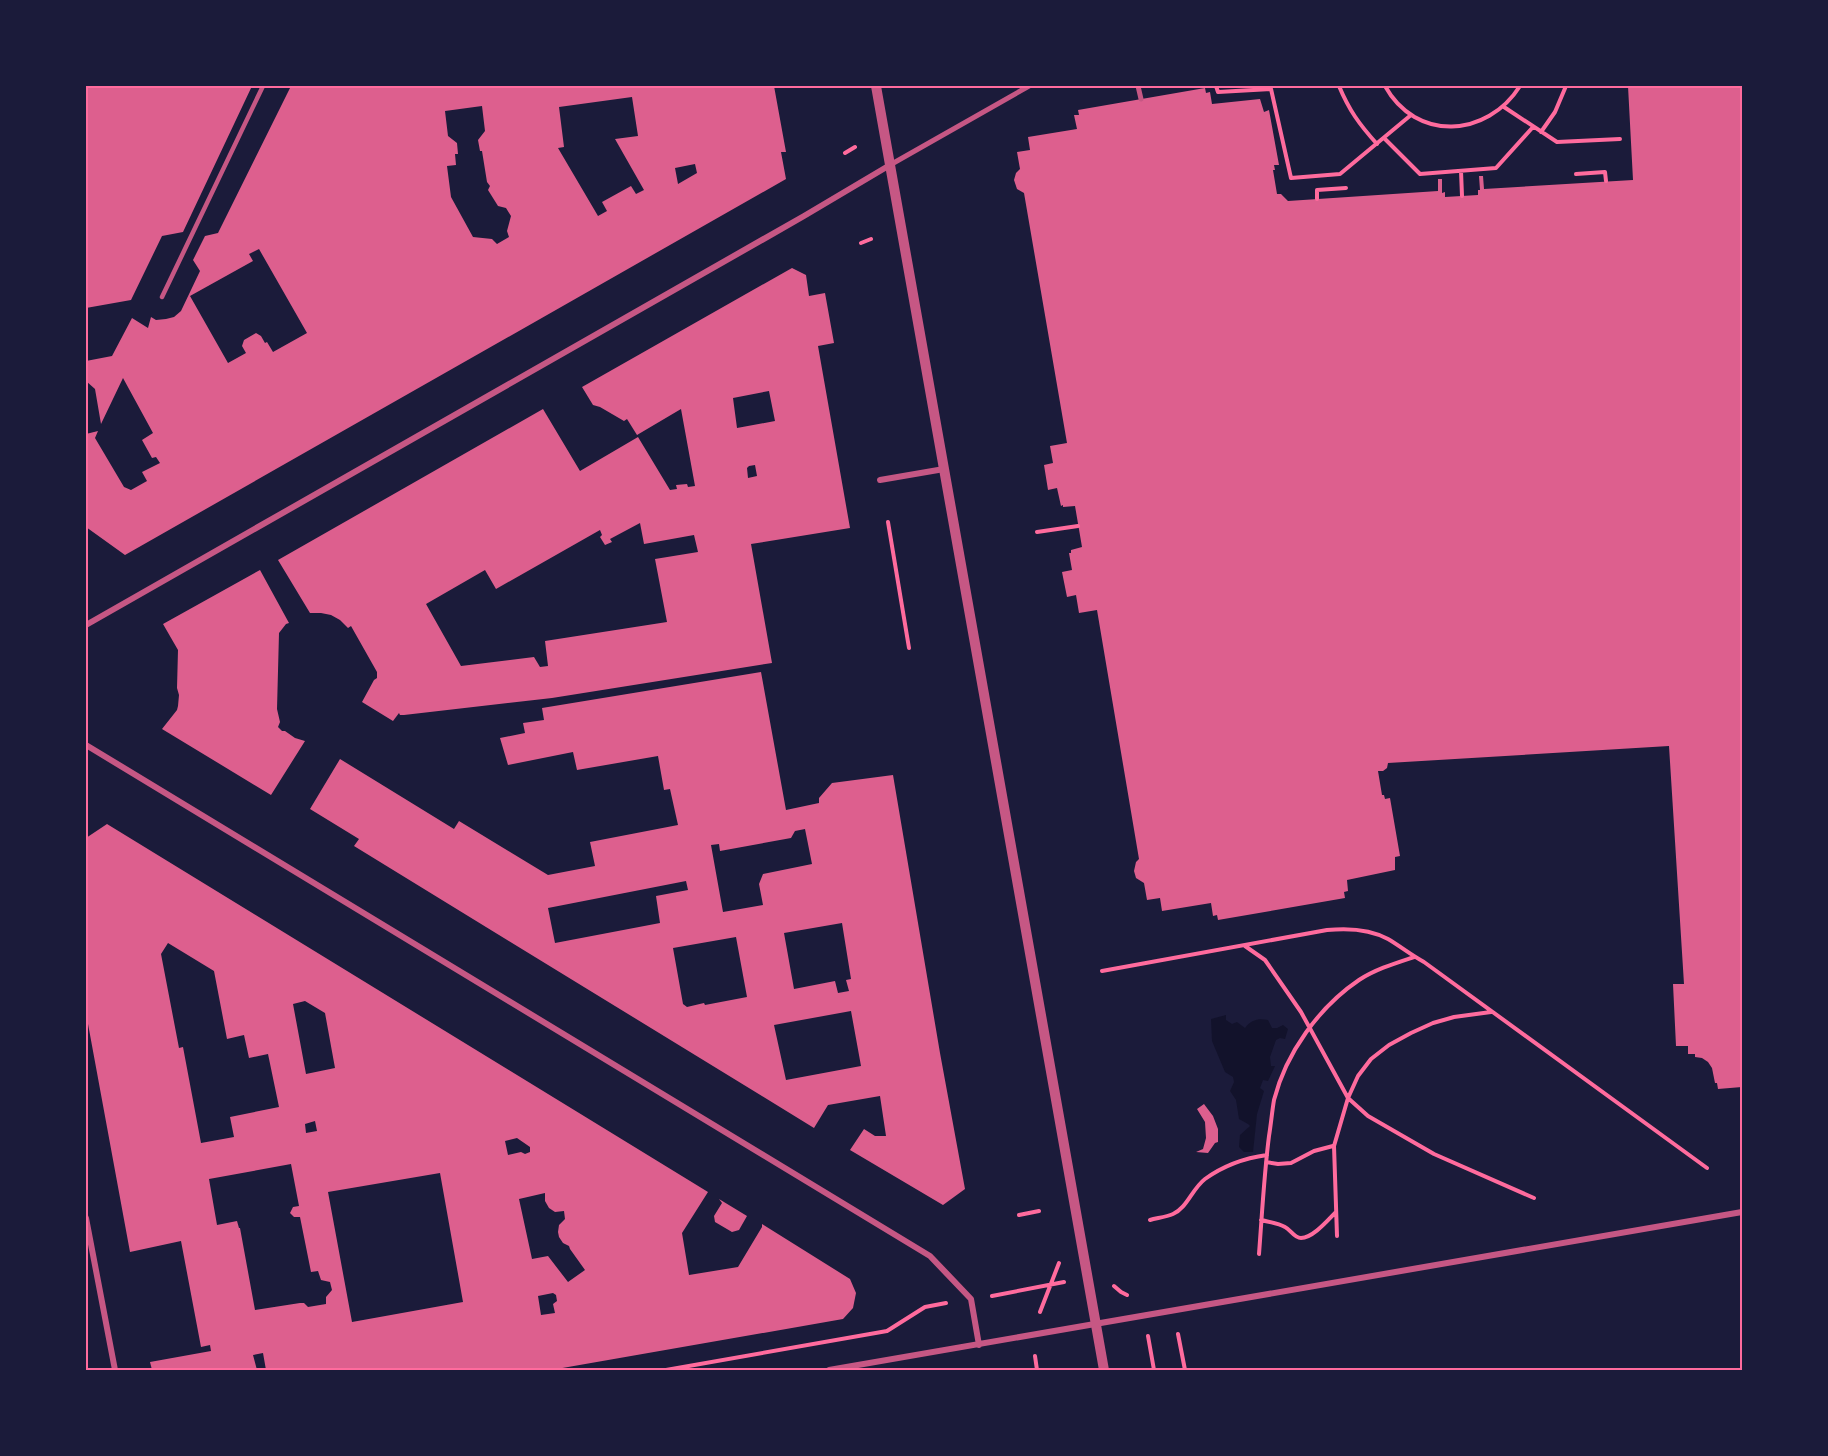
<svg xmlns="http://www.w3.org/2000/svg" width="1828" height="1456" font-family="'Libre Baskerville',serif">
	<style>
		.water { fill: #12122b }
		.building { fill: #dd5f8e; fill-rule: evenodd }
		.lines { fill: none; stroke-linecap: round; stroke-linejoin: round }
		.path { stroke: #ff6b9d; stroke-width: 4 }
		.service { stroke: #c65784; stroke-width: 4.5 }
		.pedestrian { stroke: #c65784; stroke-width: 5 }
		.minor { stroke: #c65784; stroke-width: 6 }
		.tertiary { stroke: #c65784; stroke-width: 10 }
		.neatline { fill: none; stroke: #ff6b9d; stroke-width: 2 }
	</style>
	<rect width="100%" height="100%" fill="#1b1b3a"/>
	<!-- water -->
	<path class="water" d="M1226,1015v5l6,4 5,-2 8,6c6,-8 13,-10 23,-8l4,8h5l6,-3 5,4 -3,10 -5,-1 -4,2 -6,17 1,9h4l-7,15 -5,-1 -3,8 4,3 -7,23 -4,38h-9l-5,-5 1,-12 10,-9 -2,-2 -9,-5 -3,-19 -6,-9 4,-9 -1,-5 -8,-5 -13,-31 -1,-22z"/>
	<!-- building -->
	<path class="building" d="M86,86h166l-69,146 -21,4 -31,64 -45,8z
		M291,86h483l12,66h-5l5,27 -661,376 -39,-28v-93l12,-3 -3,7 29,49 7,3 16,-9 -5,-9 18,-9 -4,-6 -4,1 -10,-18 11,-7 -30,-55 -22,46 -6,-35 -9,-8v-20l26,-5 20,-38 16,10 3,-11 5,3 10,-1 8,-2 7,-6 19,-40 -7,-11 12,-24 13,-3zM632,97l6,39 -23,3 29,51 -8,4 -5,-8 -29,16 5,9 -9,5 -40,-68 6,-1 -5,-40zM482,106l3,25 -7,9 2,11h2l5,31 3,4 -2,4 10,16 8,2 5,8 -4,15 2,6 -12,7 -5,-5 -19,-2 -22,-40 -4,-31 9,-1 -1,-11h3l-1,-11 -9,-7 -3,-25zM695,164l2,9 -19,11 -3,-16zM259,249l48,84 -34,19 -6,-10 -2,1 -4,-7 -5,-3 -12,7 -2,6 4,7 -18,10 -38,-67 63,-35 -4,-7z
		M1628,86h114v1001l-24,2 -1,-6h-2l-3,-15 -4,-6 -6,-4 -7,-1v-3h-7v-8h-12l-3,-62h11l-15,-238 -281,17 -1,5 -4,3h-5l4,24h2l1,4 5,-1 10,58 -5,1v13l-48,10 1,11 -4,1 1,6 -127,22 -1,-5 -4,1 -2,-13 -49,8 -2,-13 -13,2 -3,-17 -8,-5 -2,-7 2,-9 3,-3 -42,-249 -18,3 -3,-18 -9,2 -5,-25 10,-2 -3,-17h2v-3l11,-3 -7,-41 -12,1v-2l-2,1 -4,-18 -9,2 -4,-25 9,-2 -3,-17 17,-3 -43,-250 -7,-4 -3,-9 2,-7 4,-4 -3,-17 13,-2 -2,-13 49,-8 -3,-14h5l-1,-5 127,-22 1,5 4,-1 2,12 48,-5 4,13 5,-2 10,55h-5l1,5h-2l4,24h4l7,7 150,-10v-12h4v14l3,-1v5l33,-2v-5h2l-1,-14h4l1,13 149,-9z
		M792,268l14,7 3,21 16,-3 9,50 -16,3 32,182 -99,16 21,119 -220,35 -148,17h-4l-1,-2 -6,8 -31,-19 12,-22 3,-2v-6l-26,-46 -3,2 -8,-8 -9,-5 -10,-2h-11l-32,-53 265,-151 37,62 58,-34 32,53 7,-1 -1,-4 11,-1 1,3 7,-1 -14,-77 -44,26 -10,-16 -3,2 -24,-14 -7,-2 -11,-18zM769,391l6,30 -38,7 -4,-30zM755,465l2,11 -9,2 -1,-10 2,-2zM640,523l4,21 50,-9 4,17 -43,7 12,63 -122,19 3,25 -8,1 -6,-10 -73,9 -35,-62 59,-34 11,19 104,-59 2,5 -2,2 5,8 7,-3 -2,-3z
		M260,570l29,53 -3,1 -7,9 -2,76 3,13 -2,5 4,4h3l10,7 10,3 -34,54 -109,-66 15,-19 1,-4 1,-11 -2,-7 1,-38 -15,-26z
		M761,672l25,138 33,-7v-5l13,-15 61,-8 47,278 25,136 -22,16 -93,-55 14,-21 11,7h11l-6,-40 -52,9 -14,23 -460,-282 5,-7 -49,-30 30,-50 114,70 5,-8 89,54 47,-9 -5,-24 88,-17 -8,-36 -6,1 -6,-34 -81,14 -4,-18 -65,13 -8,-27 25,-5 -2,-10 21,-3 -2,-12zM805,829l7,35 -49,10 -4,10 4,21 -40,7 -12,-67 8,-1 1,7 71,-13 4,-7zM686,881l2,9 -32,6 4,27 -105,20 -7,-35zM842,923l9,56 -5,1 3,11 -11,2 -3,-12 -41,8 -10,-56zM736,937l11,60 -42,8 -1,-2 -17,4 -4,-3 -10,-56zM851,1011l10,55 -75,14 -12,-55z
		M107,824l601,368 -26,41 7,42 49,-8 24,-40v-3l88,55 6,14 -3,15 -10,11 -292,51h-285l-3,-17 -10,2 4,15h-105l-2,-8 61,-11 -1,-6 -9,2 -20,-106 -51,11 -44,-239v-175zM168,943l46,28 13,68 17,-4 5,23 19,-4 11,53 -49,10 4,20 -33,6 -18,-96 -4,1 -18,-94zM305,1001l20,12 10,55 -29,6 -13,-70zM315,1121l2,10 -11,2 -1,-9zM517,1138l13,9v5l-5,2 -4,-2 -13,3 -3,-14zM291,1164l8,42 -6,1 -3,6 4,4h6l11,55 7,-1 3,9 9,2 2,8 -6,7v7l-18,3 -4,-4h-4l-45,7 -15,-82h-1l-2,-7 -20,4 -8,-46zM440,1173l23,129 -111,20 -24,-130zM545,1193v8l4,7 6,4 9,-1 1,8 -6,6 -1,7 1,5 4,6 6,3 1,3 15,21 -17,12 -20,-26 -16,3 -13,-60zM553,1293l3,2 1,6 -4,3 2,9 -14,2 -3,-19z
		M1204,1104l9,12 5,13v13l-3,1 -7,10 -12,-1 7,-3 3,-11 -1,-16 -8,-13z
		M719,1199l28,17 -8,14 -7,2 -17,-10 -1,-6 8,-13z"/>
	<g class="lines">
		<!-- path -->
		<path class="path" d="M1216,86l2,6 53,-3 20,89 49,-4 71,-59
			M1339,86c10,24 20,38 38,58
			M1385,86c31,56 102,52 135,0
			M1504,107l53,35 63,-3
			M1541,132l14,-20 11,-26
			M1384,138l36,36 76,-6 37,-41
			M845,153l10,-6
			M1461,171l1,25
			M1576,174l29,-2 1,9
			M1317,199v-9l29,-2
			M861,243l10,-4
			M888,522l21,126
			M1037,532l41,-6
			M1245,946l20,14 36,52 47,86 20,18 66,38 100,44
			M1102,971l225,-41c20,-2 43,-1 61,9 12,7 23,16 36,23l283,206
			M1266,1162l12,2 13,-1 23,-12 19,-5
			M1019,1215l20,-4
			M1150,1220c7,-2 16,-3 23,-6 14,-6 19,-25 32,-35 18,-13 40,-21 62,-24
			M1261,1220c8,2 17,3 24,7 6,3 9,11 16,11 12,0 27,-18 35,-26
			M1337,1236l-3,-90 14,-48 10,-22 13,-17 18,-14 22,-12 22,-10 21,-6 37,-5
			M1259,1254c3,-39 5,-79 10,-118 2,-12 3,-24 5,-36 12,-47 45,-93 85,-120 17,-11 37,-17 55,-23
			M1114,1286l7,6 6,3
			M992,1296l72,-14
			M1040,1312l19,-49
			M1178,1334l7,36
			M1148,1336l6,34
			M1035,1356l2,14
			M666,1370l221,-39 38,-24 21,-4"/>
		<!-- service -->
		<path class="service" d="M162,297l101,-211"/>
		<!-- pedestrian -->
		<path class="pedestrian" d="M1138,86l3,13
			M890,165l139,-79"/>
		<!-- minor -->
		<path class="minor" d="M880,480l64,-11
			M86,625l718,-409 86,-51
			M86,745l844,511 41,43 8,46
			M86,1218l29,152
			M829,1370l913,-158"/>
		<!-- tertiary -->
		<path class="tertiary" d="M876,86l228,1284"/>
	</g>
	<!-- border -->
	<rect width="1828" height="1456" fill="none" stroke="#1b1b3a" stroke-width="174"/>
	<rect x="87" y="87" width="1654" height="1282" class="neatline"/>
</svg>
